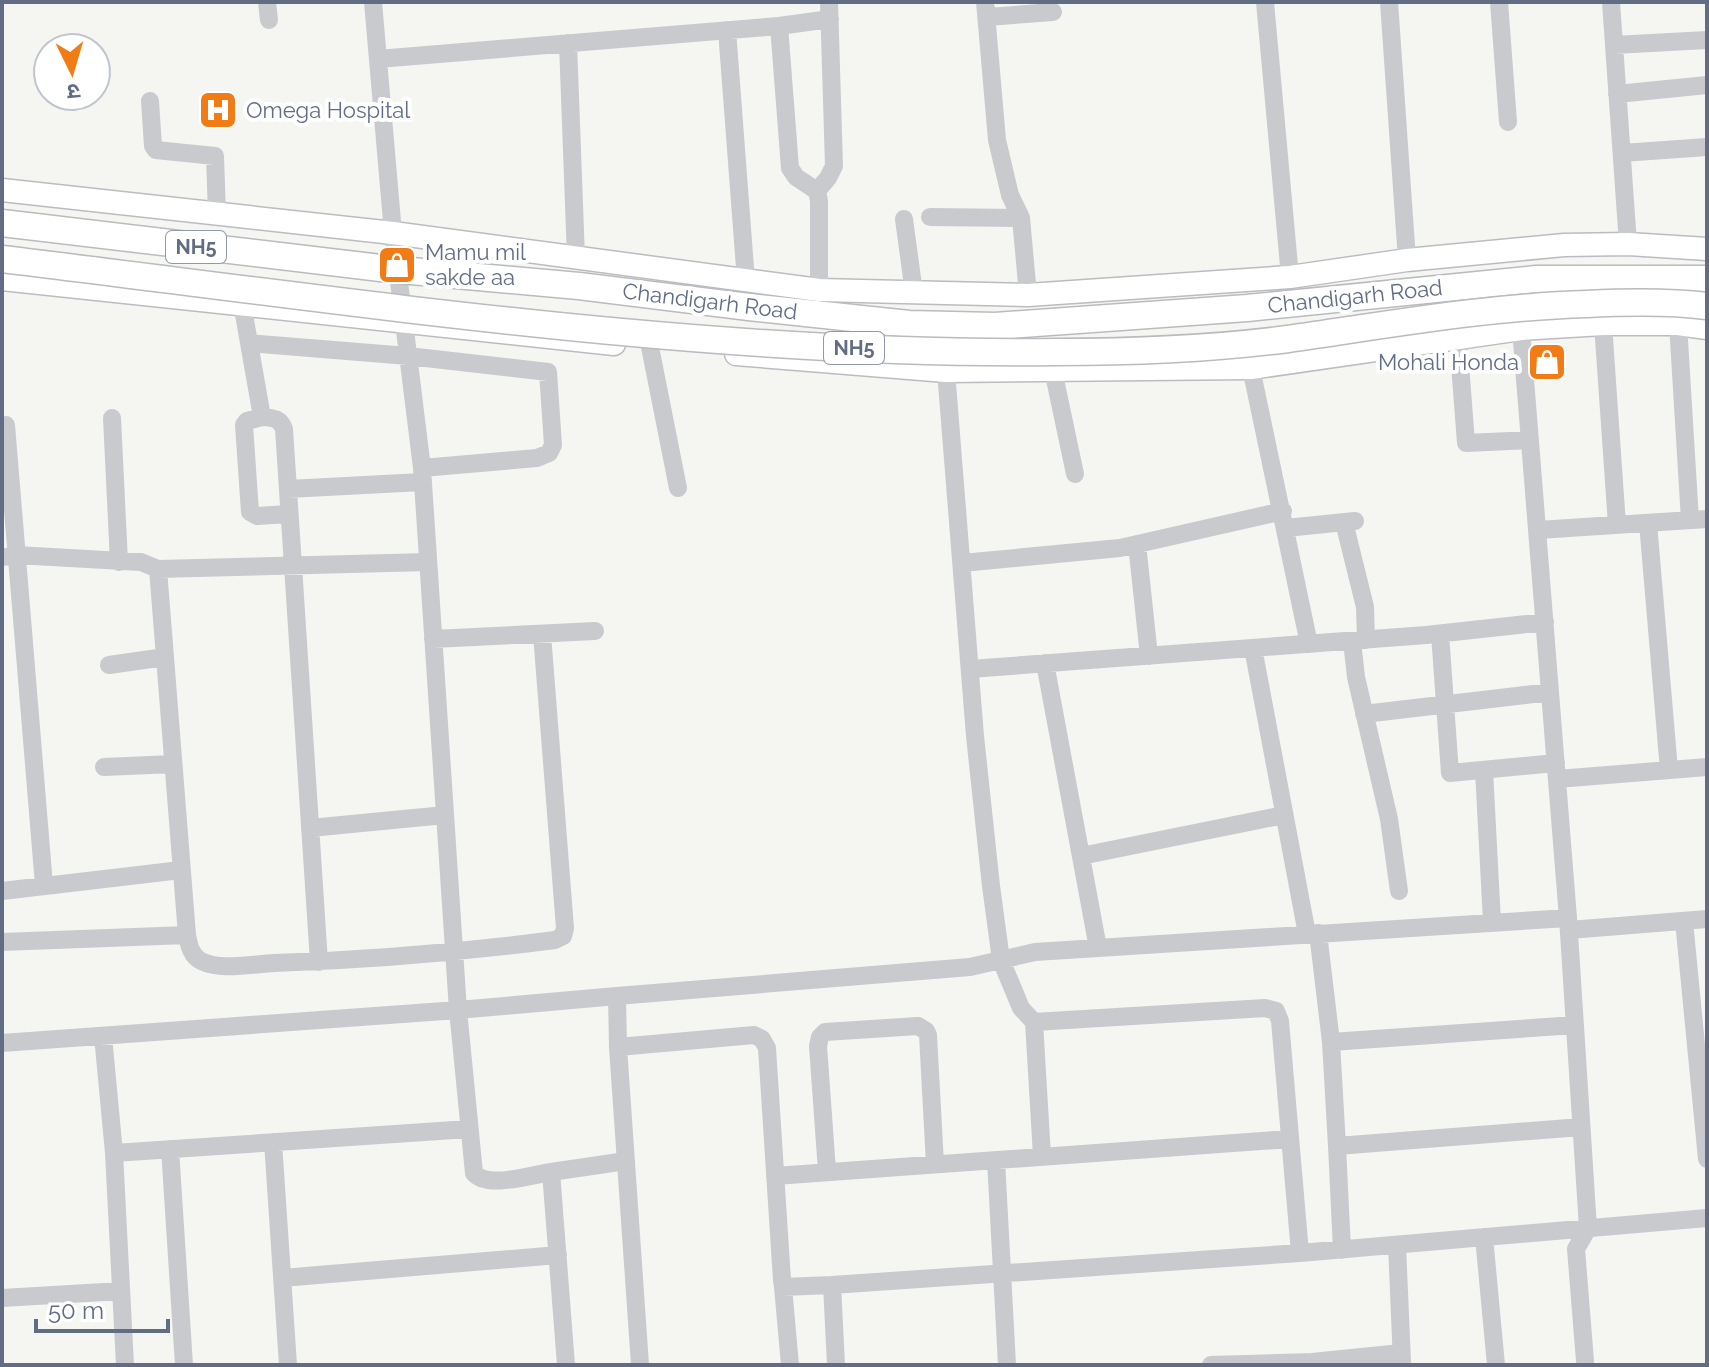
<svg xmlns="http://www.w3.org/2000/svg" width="1709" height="1367" font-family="Raleway,'Noto Sans Devanagari',sans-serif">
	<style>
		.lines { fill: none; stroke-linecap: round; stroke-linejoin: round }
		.major-casing { stroke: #babcc1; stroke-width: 25 }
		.highway-casing { stroke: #b9bbbf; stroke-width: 29 }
		.minor { stroke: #c8cace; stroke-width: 18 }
		.major { stroke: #fff; stroke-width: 22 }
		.highway { stroke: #fff; stroke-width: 26 }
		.highway-bridge-casing { stroke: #b9bbbf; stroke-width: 29; stroke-linecap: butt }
		.highway-bridge { stroke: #fff; stroke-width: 26 }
		.labels { text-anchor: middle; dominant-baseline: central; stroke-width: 8; stroke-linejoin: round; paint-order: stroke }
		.shield { fill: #fff; stroke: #9199aa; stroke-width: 2 }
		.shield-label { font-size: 20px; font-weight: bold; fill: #626d85 }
		.poi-label { font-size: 22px; fill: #626d85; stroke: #fff; text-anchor: start }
		.street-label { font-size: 22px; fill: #626d85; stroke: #fff }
	</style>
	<rect width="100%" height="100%" fill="#f5f6f1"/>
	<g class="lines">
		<defs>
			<path id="major" d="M2,190l391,43 426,57 209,5 262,-18 117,-17 157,-15 64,-1 79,5
				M2,279l612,65
				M736,354l210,17 305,-3 270,-39 82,-5h75l29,4"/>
			<path id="highway" d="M2,223l387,46
				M749,307l160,17 86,2 252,-18 289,-29h171"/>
		</defs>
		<!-- major casing -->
		<use href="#major" class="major-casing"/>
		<!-- highway casing -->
		<use href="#highway" class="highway-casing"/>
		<!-- minor -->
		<path class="minor" d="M267,2l2,18
			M373,2l20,231 29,235 36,542 159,-14 1,51 136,-12 8,4 5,9 15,232 1,7 49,-2 4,80
			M985,2l12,138 13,55 11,23 7,77
			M1265,2l25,275
			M1389,2l18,258
			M1499,2l9,120
			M1611,2l17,242
			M987,17l66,-5
			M779,26l11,142 6,9 21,14 2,10v89
			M727,30l19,251
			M568,43l8,215
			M1614,45l93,-5
			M378,59l401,-33 51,-7
			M1617,94l90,-9
			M150,101l3,45 3,4 59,6 2,58
			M1622,153l85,-6
			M817,191l11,-13 6,-12 -5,-164
			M930,217l91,1
			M904,219l10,74
			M242,303l20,114c11,1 18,1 22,12l35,533
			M1603,324l14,201
			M1678,324l12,196
			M1521,329l47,589
			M1458,338l8,105 63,-3
			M249,343l159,13 140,16 5,73 -4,8 -12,5 -115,10
			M650,347l28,141
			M1251,368l58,276
			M1053,370l22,104
			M946,371l29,365 16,150 10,74 20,48 13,14
			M262,417l-15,4 -3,4 6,87 7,4 31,-2
			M112,418l7,144
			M6,425l38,460
			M288,489l134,-7
			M1344,522l21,85 1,33
			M1648,523l21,247
			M1286,528l69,-7
			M1538,530l169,-11
			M1137,544l12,112
			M2,557l14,-2 125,7 17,7
			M428,562l-270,7 29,366c2,10 4,21 14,26 20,10 51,3 73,2 94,-3 188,-11 281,-23l8,-4 2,-8 -23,-294
			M962,563l158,-15 163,-37
			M1440,634l10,139 106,-10
			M433,639l162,-8
			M1352,641l4,36 33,142 10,72
			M1253,648l54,286
			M1045,663l53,285
			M109,665l56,-8
			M970,669l456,-34 119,-13
			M1364,714l186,-22
			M104,767l69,-3
			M1484,770l8,152
			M1557,779l150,-12
			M310,828l135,-13
			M1081,856l203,-41
			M2,891l179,-21
			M1684,921l23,238
			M1569,930l138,-11
			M1318,933l13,109 244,-17
			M2,942l185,-7
			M617,996l353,-29 65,-15 533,-34 20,310 -12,21 9,112
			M103,1036l11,117 11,212
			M1331,1042l6,104 244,-19
			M2,1043l456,-33 16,163c13,16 57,2 77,-1l15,193
			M618,1047l22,318
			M273,1142l15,223
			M1337,1146l5,104
			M170,1149l14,216
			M114,1153l355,-24
			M1042,1156l-8,-134 231,-14 11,3 4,10 20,232
			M996,1160l11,205
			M827,1171l-9,-125 2,-9 5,-5 93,-6 8,5 2,4 7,129
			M551,1172l75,-11
			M775,1176l514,-37
			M1484,1237l12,128
			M1397,1245l5,117
			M282,1278l276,-23
			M832,1285l468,-32 407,-35
			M783,1287l7,78
			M2,1298l119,-7
			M1211,1365l101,-3 89,-9"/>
		<!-- major -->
		<use href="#major" class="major"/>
		<!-- highway -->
		<use href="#highway" class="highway"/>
		<defs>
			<path id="highway-bridge" d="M2,259c350,42 701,97 1054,93 77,0 155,-3 232,-13 99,-14 198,-32 299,-35 40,-2 80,-3 120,2
				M389,269l190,17 170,21"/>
		</defs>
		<!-- highway-bridge casing -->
		<use href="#highway-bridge" class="highway-bridge-casing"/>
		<!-- highway-bridge -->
		<use href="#highway-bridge" class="highway-bridge"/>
	</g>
	<!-- icons -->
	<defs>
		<symbol id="hospital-square" viewBox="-11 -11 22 22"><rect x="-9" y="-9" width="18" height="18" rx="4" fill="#f17c16" stroke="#fff"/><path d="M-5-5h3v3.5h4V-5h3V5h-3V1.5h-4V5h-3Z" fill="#fff"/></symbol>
		<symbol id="shop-square" viewBox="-11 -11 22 22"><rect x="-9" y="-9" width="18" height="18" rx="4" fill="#f17c16" stroke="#fff"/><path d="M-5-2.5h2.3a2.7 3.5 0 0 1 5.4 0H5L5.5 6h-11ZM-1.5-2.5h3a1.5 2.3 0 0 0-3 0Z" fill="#fff"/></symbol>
	</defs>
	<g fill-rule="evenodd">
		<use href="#hospital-square" x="196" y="88" width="44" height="44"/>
		<use href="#shop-square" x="375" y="243" width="44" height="44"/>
		<use href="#shop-square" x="1525" y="340" width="44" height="44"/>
	</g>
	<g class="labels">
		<!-- shield labels -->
		<g class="shield">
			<rect x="166" y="231" width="60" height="32" rx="6"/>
			<rect x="824" y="332" width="60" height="32" rx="6"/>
		</g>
		<g class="shield-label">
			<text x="196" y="247">NH5</text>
			<text x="854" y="348">NH5</text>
		</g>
		<!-- poi labels -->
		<g class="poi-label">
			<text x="246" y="110">Omega Hospital</text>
			<text x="425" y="252">Mamu mil<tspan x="425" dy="25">sakde aa</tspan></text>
			<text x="1519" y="362" text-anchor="end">Mohali Honda</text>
		</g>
		<!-- street labels -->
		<g class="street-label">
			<text transform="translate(1355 296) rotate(-6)">Chandigarh Road</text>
			<text transform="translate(710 301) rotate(7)">Chandigarh Road</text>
		</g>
	</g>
	<!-- border -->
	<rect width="1709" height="1367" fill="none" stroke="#626d85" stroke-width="8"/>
	<!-- north arrow -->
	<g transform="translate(72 72) rotate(175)"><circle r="38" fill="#ffffff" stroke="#c0c5ce" stroke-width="2"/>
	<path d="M0-6L14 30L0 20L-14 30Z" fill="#f17c16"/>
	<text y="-12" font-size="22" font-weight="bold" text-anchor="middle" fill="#626d85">उ</text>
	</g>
	<!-- scale -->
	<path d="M36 1319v12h132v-12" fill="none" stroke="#626d85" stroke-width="4"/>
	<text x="48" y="1319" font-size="24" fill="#626d85" stroke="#ffffff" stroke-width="6" paint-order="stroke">50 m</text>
</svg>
